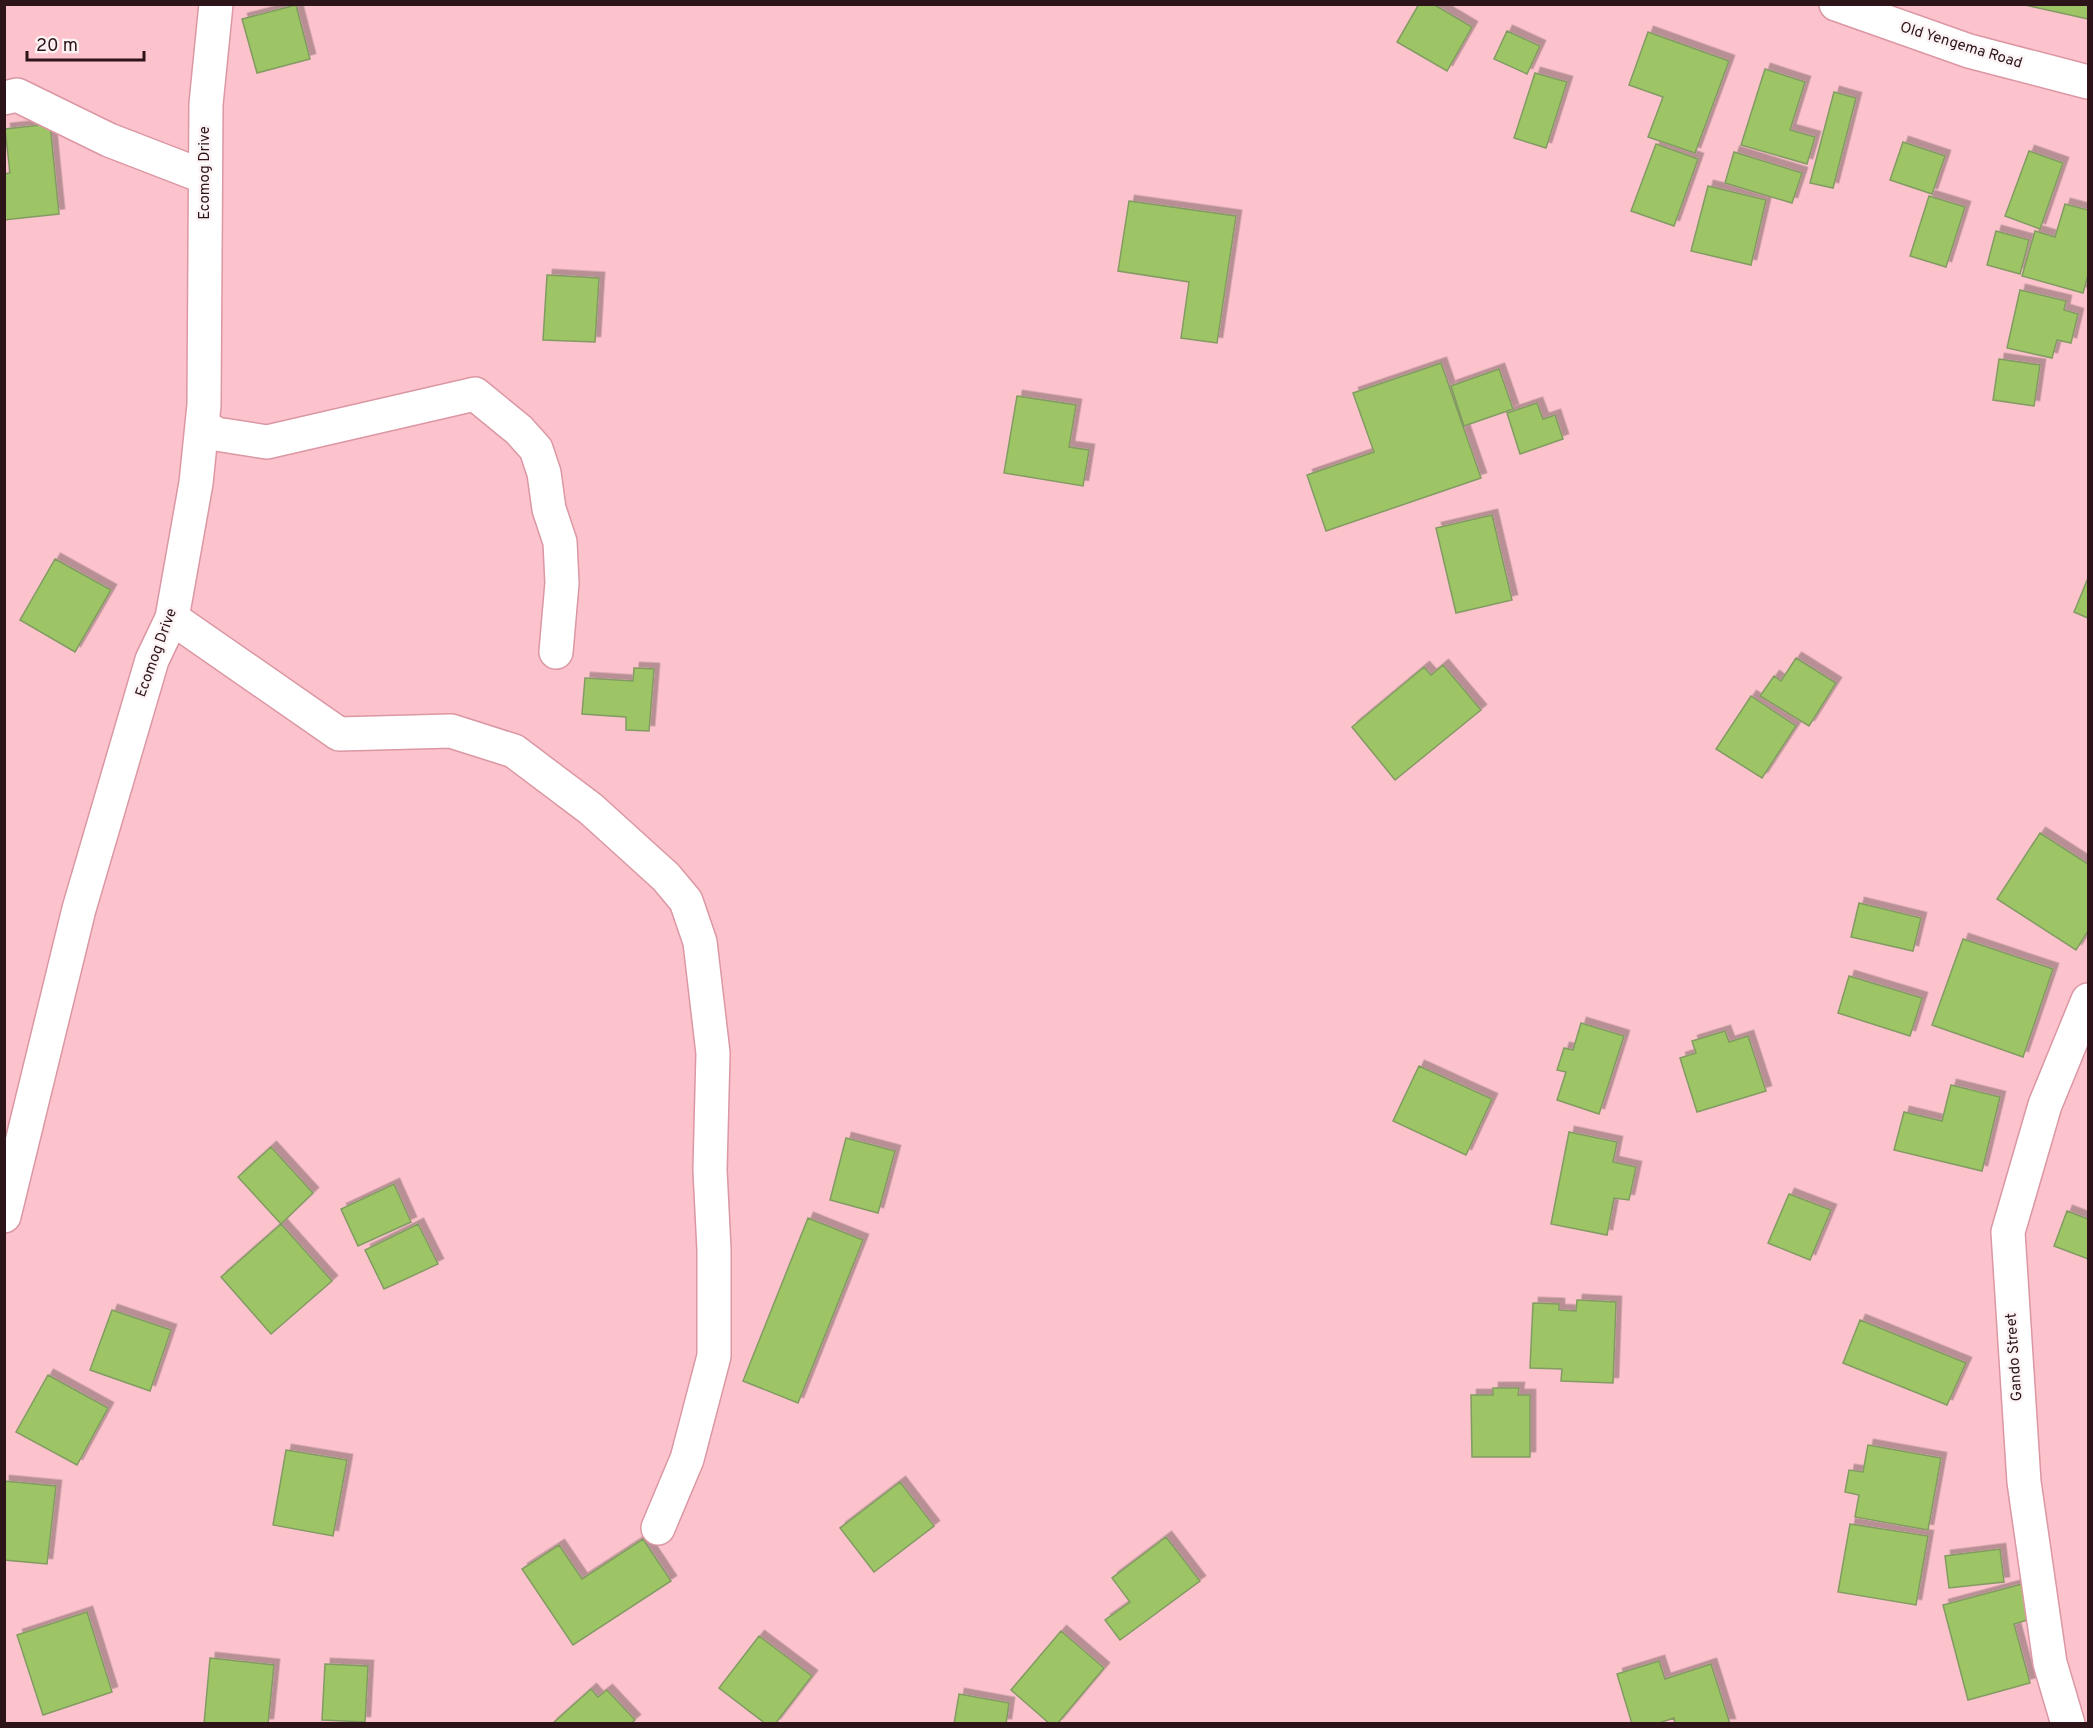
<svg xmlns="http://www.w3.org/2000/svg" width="2093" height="1728" font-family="Overpass,sans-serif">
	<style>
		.building { fill: #9dc565; stroke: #839b64; stroke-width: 1.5; filter: url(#shadow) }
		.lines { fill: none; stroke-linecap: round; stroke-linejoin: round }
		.minor-casing { stroke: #db97a3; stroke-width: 36 }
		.minor { stroke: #fff; stroke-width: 33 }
		.labels { text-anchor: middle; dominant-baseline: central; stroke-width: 5; stroke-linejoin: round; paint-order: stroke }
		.street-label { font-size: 15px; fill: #2d1419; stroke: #fbf3f4 }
	</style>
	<defs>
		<filter id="shadow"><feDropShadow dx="5.5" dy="-5.5" stdDeviation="0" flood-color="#0004"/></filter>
	</defs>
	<rect width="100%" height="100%" fill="#fcc3cc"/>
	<!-- building -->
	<path class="building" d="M1419,4h14l39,23 -25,44 -50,-29z
		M2020,4h68v15z
		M296,5l14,54 -53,14 -15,-54z
		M1507,31l33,15 -13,28 -33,-15z
		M1648,32l81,29 -34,92 -47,-16 15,-40 -34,-12z
		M1765,69l40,13 -15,48 25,7 -8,27 -66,-19z
		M1535,73l32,9 -21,66 -32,-10z
		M1834,92l22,6 -23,90 -23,-5z
		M50,124l9,90 -55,6v-46l6,-1 -5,-44z
		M1903,142l42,14 -13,38 -42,-14z
		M1656,144l42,15 -24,67 -43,-15z
		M2029,151l34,12 -23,66 -35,-13z
		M1734,152l68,21 -10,30 -67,-20z
		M1708,186l58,14 -15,65 -60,-14z
		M1929,196l36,11 -19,60 -36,-11z
		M1129,201l107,15 -19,127 -36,-5 8,-56 -71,-11z
		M2065,204l23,6v65l-5,18 -61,-17 13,-45 20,6z
		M1996,231l33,9 -9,34 -33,-9z
		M547,275l52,3 -4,64 -52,-2z
		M2020,290l46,11 -2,9 14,4 -7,29 -14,-3 -5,18 -45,-10z
		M1999,359l41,6 -6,41 -41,-6z
		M1441,363l40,115 -155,53 -19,-56 67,-23 -21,-59z
		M1499,369l14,40 -49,17 -13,-40z
		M1017,396l59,9 -7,42 20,3 -6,36 -79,-13z
		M1537,403l6,16 12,-4 8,24 -43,15 -13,-41z
		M1492,515l20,85 -56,13 -20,-85z
		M55,559l56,31 -36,62 -55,-32z
		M2088,578v40l-14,-6z
		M1796,658l40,25 -27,43 -49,-30 14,-20 7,5z
		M1443,665l38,45 -86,70 -43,-53 72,-60 7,8z
		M634,668l20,1 -5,62 -23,-1v-13l-44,-3 3,-36 48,3z
		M1751,696l45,30 -34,52 -46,-29z
		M2040,833l48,31v67l-12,19 -79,-51z
		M1859,903l62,15 -8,33 -62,-14z
		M1963,939l90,30 -30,88 -91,-32z
		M1849,976l73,22 -12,38 -72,-23z
		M1581,1023l43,13 -25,78 -42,-14 9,-28 -9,-2 7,-22 9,2z
		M1725,1031l4,11 19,-6 18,55 -69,21 -17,-54 16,-5 -4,-12z
		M1419,1066l73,33 -26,56 -73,-34z
		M1951,1085l49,12 -18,74 -88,-21 10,-38 38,9z
		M1569,1132l48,10 -4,20 23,5 -7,33 -15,-2 -7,37 -56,-11z
		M846,1138l49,13 -17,62 -48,-13z
		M271,1147l42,46 -32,31 -43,-47z
		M394,1184l17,38 -53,24 -17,-37z
		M1789,1194l42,16 -21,50 -42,-17z
		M2067,1211l21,8v40l-34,-13z
		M808,1218l55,22 -65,163 -55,-22z
		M281,1224l51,57 -61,53 -50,-57z
		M418,1224l20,40 -54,25 -19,-39z
		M1577,1300l39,2 -3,81 -52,-2 1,-12 -32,-1 3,-65 26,1v6l17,1z
		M112,1310l59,20 -21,61 -60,-21z
		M1860,1320l106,43 -19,42 -104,-42z
		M48,1375l60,33 -31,57 -61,-33z
		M1493,1388h26l-1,7h12v62h-58l-1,-62h22z
		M1868,1445l73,13 -13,72 -73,-13 4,-22 -14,-3 4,-22 14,2z
		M286,1450l61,10 -14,76 -60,-11z
		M4,1481l52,5 -9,78 -43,-4z
		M900,1482l34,44 -60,46 -34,-44z
		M1850,1524l78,12 -12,69 -78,-13z
		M1166,1537l34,44 -80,59 -15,-20 25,-18 -18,-24z
		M643,1539l28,42 -98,64 -51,-76 37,-24 23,34z
		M2000,1549l4,33 -55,6 -4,-32z
		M2022,1584l9,35 -17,5 16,59 -62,17 -25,-95z
		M87,1612l25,80 -69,23 -26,-80z
		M1061,1631l43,37 -47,56h-7l-39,-34z
		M759,1636l53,40 -37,48h-9l-47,-36z
		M210,1658l64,7 -6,59h-64z
		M1659,1661l6,18 46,-15 19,60h-55l-1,-6 -18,6h-24l-15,-50z
		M325,1664l43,2 -3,56 -43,-2z
		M591,1689l7,8 9,-7 28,30 -5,4h-78z
		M959,1694l50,9 -3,21h-52z"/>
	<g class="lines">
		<defs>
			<path id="minor" d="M1836,4l133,47 119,31
				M4,98l13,-3 92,45 96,37
				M202,425l14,9 51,8 208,-48 44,36 17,19 8,24 5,36 11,33 2,41 -6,69
				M172,618l167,116 112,-3 63,20 77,58 75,68 20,24 14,41 13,111 -3,117 4,80v106l-27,103 -29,69
				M4,1216l75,-307 73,-249 20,-42 24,-135 8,-78 2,-301 10,-100
				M2068,1724l-18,-61 -26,-181 -16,-250 37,-127 43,-105"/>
		</defs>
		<!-- minor casing -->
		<use href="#minor" class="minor-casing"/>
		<!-- minor -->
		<use href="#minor" class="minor"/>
	</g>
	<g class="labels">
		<!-- street labels -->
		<g class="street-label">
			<text transform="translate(1961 46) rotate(17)">Old Yengema Road</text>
			<text transform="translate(205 173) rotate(-90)">Ecomog Drive</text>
			<text transform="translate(157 653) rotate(-70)">Ecomog Drive</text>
			<text transform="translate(2015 1357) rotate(-94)">Gando Street</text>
		</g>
	</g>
	<!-- border -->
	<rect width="2093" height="1728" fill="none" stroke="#2d1419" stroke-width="12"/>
	<!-- scale -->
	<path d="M27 51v9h117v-9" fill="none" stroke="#2d1419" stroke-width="3"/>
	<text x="36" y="51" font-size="18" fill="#2d1419" stroke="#fbf3f4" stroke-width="4.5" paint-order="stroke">20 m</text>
</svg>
